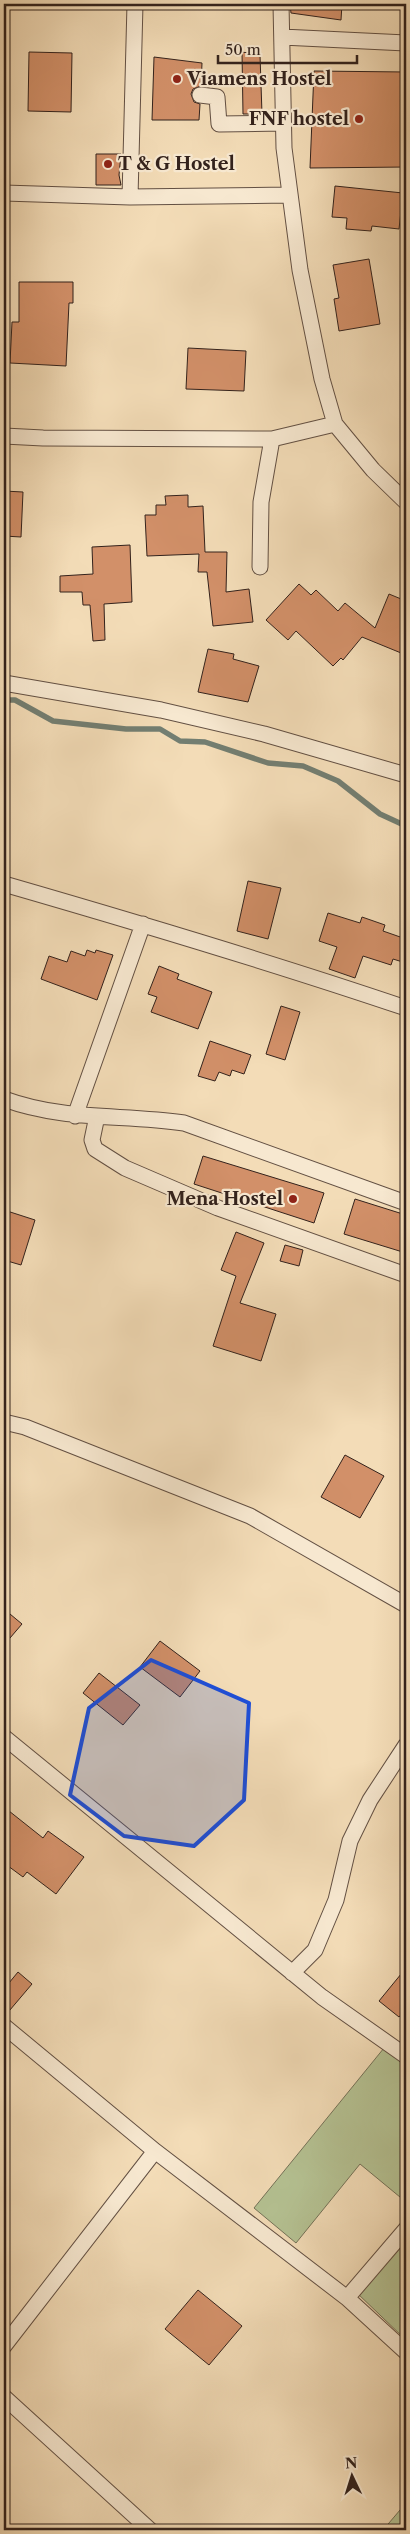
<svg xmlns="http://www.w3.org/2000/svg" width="410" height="2534" font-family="'Libre Caslon Text',serif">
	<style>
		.green { fill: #b5c293; stroke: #747258 }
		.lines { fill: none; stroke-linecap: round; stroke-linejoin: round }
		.stream { stroke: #737e71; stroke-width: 5.5 }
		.building { fill: #d29069; stroke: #33221c }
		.minor-casing { stroke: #635043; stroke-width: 17 }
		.minor { stroke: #f7e8d0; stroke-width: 15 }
		.marked { fill: #1d4ed8; fill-opacity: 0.2; stroke: #1d4ed8; stroke-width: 4; stroke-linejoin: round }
		.poi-dot { fill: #8f2418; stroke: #f7e8d0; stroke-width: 2 }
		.labels { text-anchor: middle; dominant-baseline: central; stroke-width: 4.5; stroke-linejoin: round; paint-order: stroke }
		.poi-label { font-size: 18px; font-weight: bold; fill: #33221c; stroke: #f7e8d0; text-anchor: start }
	</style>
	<rect width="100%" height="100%" fill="#f3dcb7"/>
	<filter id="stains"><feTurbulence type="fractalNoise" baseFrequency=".004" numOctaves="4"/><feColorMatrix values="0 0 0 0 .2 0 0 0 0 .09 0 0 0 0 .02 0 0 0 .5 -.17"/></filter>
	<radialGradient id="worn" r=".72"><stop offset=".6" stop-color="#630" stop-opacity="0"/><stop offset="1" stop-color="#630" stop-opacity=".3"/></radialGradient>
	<!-- green -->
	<path class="green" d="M384,2048l22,18v136l-46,-38 -64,79 -42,-35z
		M406,2236v104l-50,-48z
		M406,2503v27h-23z"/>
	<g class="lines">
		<!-- stream -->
		<path class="stream" d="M4,700h11l38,21 73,8h34l20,12 25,1 63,21 35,3 35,15 42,33 26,12"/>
	</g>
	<!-- building -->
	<path class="building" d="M290,4h52l-1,16 -50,-7z
		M29,52l43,1 -1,59 -43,-1z
		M242,52l18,3 2,59h-19z
		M154,57l48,6 -1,23 -8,3 -2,5 3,8 6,2 -1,16h-47z
		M314,71l92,1v95l-96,1z
		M96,154h25l-2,21 2,10h-25z
		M335,186l68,7 -4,36 -27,-3 -1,5 -25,-2 1,-11 -15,-1z
		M369,259l11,65 -41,7 -5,-32 5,-1 -6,-33z
		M19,282h54v21h-4l-3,63 -56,-3 2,-41h7z
		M188,348l58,3 -2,40 -58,-2z
		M4,491l19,1 -2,45 -17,-1z
		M188,495v12l15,-1 2,46h22l-1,40 23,-3 4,33 -40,4 -6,-54h-9l1,-18 -52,2 -2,-41h11v-10h10l-1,-9z
		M130,545l2,57 -28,2 1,36 -12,1 -3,-36h-7l-1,-13h-22v-16l33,-2 -1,-27z
		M299,584l12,11 5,-5 22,21 7,-8 30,25 14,-34 17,7v54l-44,-18 -19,23 -2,-2 -8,8 -37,-35 -8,9 -22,-20z
		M208,649l26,5 -1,5 26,7 -11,36 -50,-10z
		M248,881l33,7 -13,51 -31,-8z
		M328,913l32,10 2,-6 23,8 -2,6 23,8v24l-13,-4 -2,6 -28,-9 -8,22 -26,-9 8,-22 -18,-6z
		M87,950l8,3 1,-3 17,5 -16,45 -56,-21 8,-23 18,6 4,-11 14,5z
		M159,966l20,8 -2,5 35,13 -14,37 -47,-17 6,-15 -9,-3z
		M281,1006l19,6 -15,48 -19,-6z
		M210,1041l41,14 -7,19 -12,-4 -2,6 -11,-4 -4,9 -17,-5z
		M203,1156l121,37 -10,30 -120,-39z
		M355,1199l51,16v38l-62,-19z
		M4,1210l31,10 -14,45 -17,-5z
		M236,1232l28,11 -24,60 36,11 -15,47 -48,-15 23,-70 -15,-6z
		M285,1245l18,5 -4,16 -19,-5z
		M345,1455l39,21 -24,42 -39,-21z
		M4,1609l18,15 -18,21z
		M160,1641l40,30 -20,26 -40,-30z
		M99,1673l41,32 -17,20 -40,-32z
		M4,1807l39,31 5,-7 36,26 -28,37 -29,-22 -4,5 -19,-14z
		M406,1968v41l-7,8 -20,-16z
		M18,1972l14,12 -28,33v-28z
		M198,2290l44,36 -33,39 -44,-36z"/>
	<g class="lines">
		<defs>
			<path id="minor" d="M281,4l3,144 16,122 22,109 13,45 38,46 33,32
				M282,37l124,6
				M200,95l17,2 2,27 64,-1
				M4,193l126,4 159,-2
				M130,197l5,-193
				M4,436l39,2 229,1 63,-15
				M260,567l1,-65 11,-63
				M4,683l157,27 103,24 142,41
				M4,884c135,39 269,79 402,124
				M4,1099c60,22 118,15 180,24l222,80
				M75,1116l68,-192
				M97,1116l-5,24 3,9 30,19 93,40 188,67
				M4,1422l21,5 225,89 156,89
				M4,1737l318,260 84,59
				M292,1973l23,-23 21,-50 14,-59 20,-41 36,-55
				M4,2026l151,125 192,147 59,54
				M347,2298l59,-69
				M4,2346l151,-195
				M4,2397l146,133"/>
		</defs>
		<!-- minor casing -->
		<use href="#minor" class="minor-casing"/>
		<!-- minor -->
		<use href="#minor" class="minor"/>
	</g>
	<!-- marked area -->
	<path class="marked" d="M151,1660l98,43 -5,97 -50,46 -70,-10 -54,-41 19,-87z"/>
	<!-- markers -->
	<g class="poi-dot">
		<circle cx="177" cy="79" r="5"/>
		<circle cx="359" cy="119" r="5"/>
		<circle cx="108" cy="164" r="5"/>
		<circle cx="293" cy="1199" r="5"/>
	</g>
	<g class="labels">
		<!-- poi labels -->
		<g class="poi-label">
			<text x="187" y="79">Viamens Hostel</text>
			<text x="349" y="119" text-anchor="end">FNF hostel</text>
			<text x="118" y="164">T &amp; G Hostel</text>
			<text x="283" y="1199" text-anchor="end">Mena Hostel</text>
		</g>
	</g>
	<!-- margin -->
	<rect width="410" height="2534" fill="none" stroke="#f3dcb7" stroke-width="20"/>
	<rect x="5" y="5" width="400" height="2524" fill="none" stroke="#33221c" stroke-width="2.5"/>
	<rect x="10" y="10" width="390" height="2514" fill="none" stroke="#33221c"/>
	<!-- north arrow -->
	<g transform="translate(352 2476) rotate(356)" stroke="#f7e8d0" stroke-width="4" paint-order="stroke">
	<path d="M0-4L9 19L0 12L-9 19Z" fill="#33221c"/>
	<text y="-8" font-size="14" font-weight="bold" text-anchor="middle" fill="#33221c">N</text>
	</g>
	<!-- scale -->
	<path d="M218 55v8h139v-8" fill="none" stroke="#33221c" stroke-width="2.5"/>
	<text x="225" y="55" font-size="15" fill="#33221c" stroke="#f7e8d0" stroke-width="4" paint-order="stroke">50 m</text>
	<rect width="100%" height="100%" filter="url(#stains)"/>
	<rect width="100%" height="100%" fill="url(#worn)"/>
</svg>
